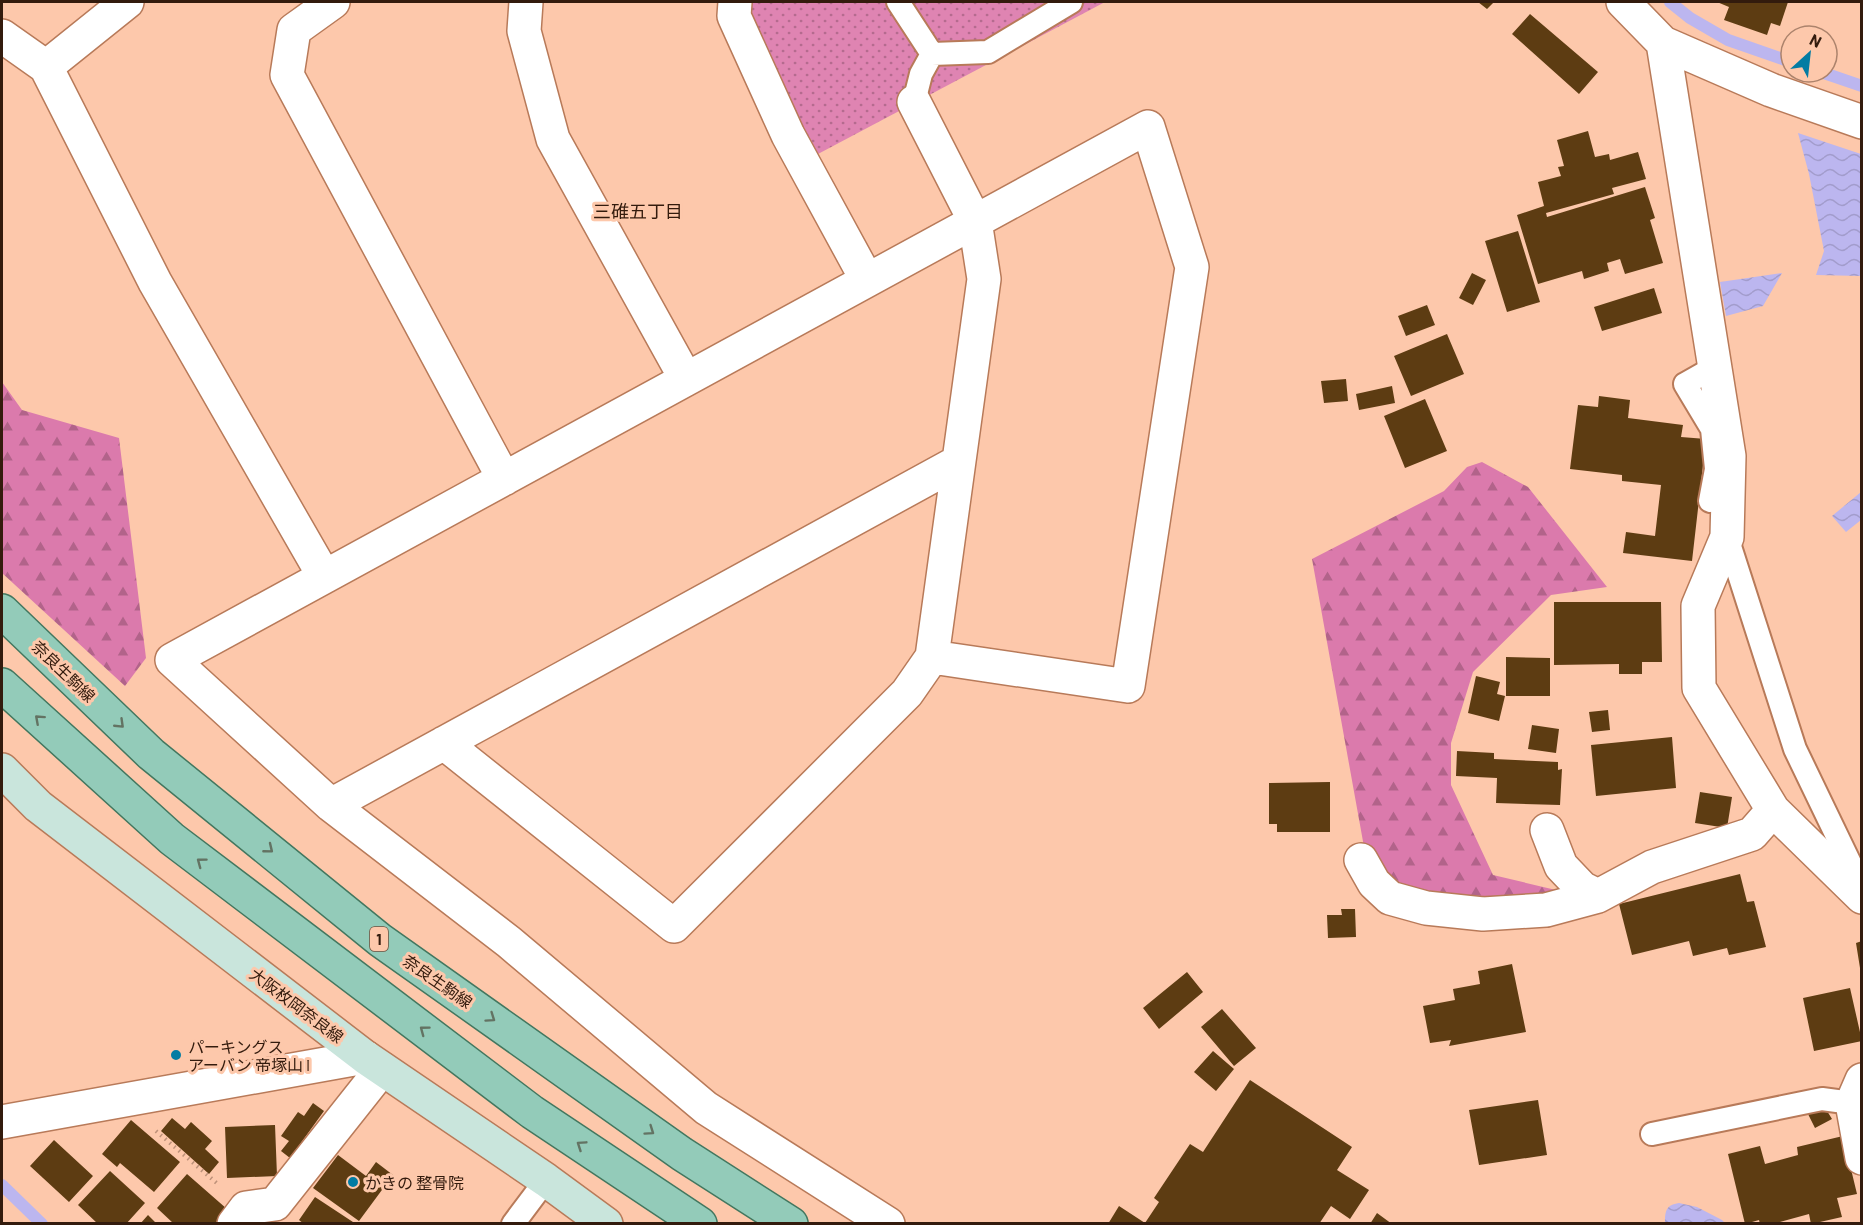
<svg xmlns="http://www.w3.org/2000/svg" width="1863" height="1225" font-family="Barlow,'Noto Sans JP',sans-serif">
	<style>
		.grass { fill: url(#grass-dots) }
		.forest { fill: url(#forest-firs) }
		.water { fill: url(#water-waves) }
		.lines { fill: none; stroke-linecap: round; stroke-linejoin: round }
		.stream { stroke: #bcb6ef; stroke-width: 12 }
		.building { fill: #5d3c12 }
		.service-casing { stroke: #b87a59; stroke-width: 26 }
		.minor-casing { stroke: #b87a59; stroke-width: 36 }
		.secondary-casing { stroke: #b87a59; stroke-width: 36 }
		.primary-casing { stroke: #43775f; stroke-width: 36 }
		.path { stroke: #bd9179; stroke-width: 4; stroke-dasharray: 1.5 4.5; stroke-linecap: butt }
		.service { stroke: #fff; stroke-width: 22 }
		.minor { stroke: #fff; stroke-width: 33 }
		.secondary { stroke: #c9e5dc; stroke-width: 33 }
		.primary { stroke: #93cbb9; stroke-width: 33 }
		.oneway { stroke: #637363 }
		.poi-dot { fill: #027ca3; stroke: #fdc8ab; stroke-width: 2 }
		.labels { text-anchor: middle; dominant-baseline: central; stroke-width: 6; stroke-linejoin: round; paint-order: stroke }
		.shield { fill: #fdc8ab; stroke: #704f3c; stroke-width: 1.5 }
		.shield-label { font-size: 15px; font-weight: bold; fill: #331b0d }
		.street-label { font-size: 16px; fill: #331b0d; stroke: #fdc8ab }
		.poi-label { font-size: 16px; fill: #331b0d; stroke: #fdc8ab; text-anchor: start }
		.neighbourhood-label { font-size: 18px; fill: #331b0d; stroke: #fdc8ab }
	</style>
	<defs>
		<pattern id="grass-dots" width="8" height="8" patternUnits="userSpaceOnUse" patternTransform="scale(1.5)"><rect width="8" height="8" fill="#df84b2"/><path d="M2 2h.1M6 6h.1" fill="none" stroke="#b56b8f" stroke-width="1.8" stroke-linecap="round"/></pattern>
		<pattern id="forest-firs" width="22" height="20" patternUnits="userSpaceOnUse" patternTransform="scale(1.5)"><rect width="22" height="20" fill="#db7aac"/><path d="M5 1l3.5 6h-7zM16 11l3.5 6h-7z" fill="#b2638a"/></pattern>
		<pattern id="water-waves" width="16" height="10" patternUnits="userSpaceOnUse" patternTransform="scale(1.5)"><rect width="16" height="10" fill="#bcb6ef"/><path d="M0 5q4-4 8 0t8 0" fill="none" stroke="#a29ccc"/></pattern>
	</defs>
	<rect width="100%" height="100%" fill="#fdc8ab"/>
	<!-- grass -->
	<path class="grass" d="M752,2h353l-287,152 -58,-107 -8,-25z"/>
	<!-- forest -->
	<path class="forest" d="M2,382l20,28 97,28 27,220 -21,28 -123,-113z
		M1482,462l46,25 79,100 -56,8 -78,77 -22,71v42l42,90 84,20 -37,8 -127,-4 -47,-41 -54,-299 132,-68 23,-24z"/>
	<!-- water -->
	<path class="water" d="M1798,133l63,21v122l-45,-1 8,-24 -15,-77z
		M1782,273l-19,33 -37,10 -6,-34z
		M1861,492v28l-15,12 -14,-16z
		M1679,1203l18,4 25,13 3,3h-60c0,-12 1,-18 14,-20z"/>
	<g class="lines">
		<!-- stream -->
		<path class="stream" d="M1670,2l20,16 38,22 63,22
			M1821,72l41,14
			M2,1185l40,39"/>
	</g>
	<!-- building -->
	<path class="building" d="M1478,2h16l-7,7z
		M1717,2h71l-8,24 -9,-3 -4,12 -43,-15 5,-13z
		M1530,14l68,58 -19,22 -67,-60z
		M1588,131l7,26 14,-3 1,6 28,-8 8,27 -34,9 2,6 -68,19 1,4 98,-30 10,31 -5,2 13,43 -38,11 -5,-15 -13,4 2,8 -25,8 -2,-8 -44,13 -21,-69 27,-9 -6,-24 23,-6 -3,-9 6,-1 -7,-26z
		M1518,231l22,71 -33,10 -22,-71z
		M1472,273l14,7 -13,25 -14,-7z
		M1654,288l8,25 -60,18 -8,-24z
		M1427,305l8,20 -29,11 -8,-20z
		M1447,334l17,40 -53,22 -17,-40z
		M1346,379l2,22 -24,2 -3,-22z
		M1392,386l3,17 -36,7 -3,-16z
		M1599,396l31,4 -2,18 55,7 -2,12 25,2 -14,122 -69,-8 3,-21 29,4 6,-51 -39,-4v-6l-52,-6 8,-64 20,2z
		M1425,399l22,52 -42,17 -21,-52z
		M1554,602h107l1,60h-20v12h-23v-10l-65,1z
		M1506,657l44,1v38h-44z
		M1476,676l24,6 -3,12 8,2 -6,25 -31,-8z
		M1608,710l2,20 -18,2 -3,-20z
		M1532,725l27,4 -3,24 -28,-4z
		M1672,737l4,51 -80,8 -5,-51z
		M1457,751l37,2v6l64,3v8l4,-1 -2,36 -64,-2 1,-25 -41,-2z
		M1330,782v50h-53v-8h-8v-41z
		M1700,792l32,5 -5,31 -32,-5z
		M1740,874l7,28 7,-1 12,46 -37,8 -2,-7 -34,8 -4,-15 -57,14 -13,-51z
		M1341,909h14l1,28 -28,1 -1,-23h15z
		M1862,941v27h-2l-4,-25z
		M1512,964l14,68 -77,14 2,-6 -21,3 -7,-37 32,-6 -2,-11 27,-5 -2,-13z
		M1187,972l16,20 -44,37 -16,-21z
		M1850,988l12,53 -48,10 -11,-53z
		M1222,1009l34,39 -22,18 -33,-39z
		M1213,1051l21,18 -18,22 -22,-19z
		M1250,1080l102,67 -15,23 32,20 -19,29 -19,-13 -12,18h-211l11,-18 26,17 14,-21 -5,-4 36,-54 13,8z
		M1538,1100l9,55 -68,10 -10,-55z
		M313,1103l11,8 -34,47 -9,-7 8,-10 -8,-5 17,-24 6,4z
		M1824,1106l8,13 -17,9 -7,-14z
		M172,1118l13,11 6,-7 21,19 -7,8 14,13 -10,12 -48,-43z
		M131,1120l49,42 -26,30 -34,-29 -3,4 -15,-13z
		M275,1125l2,51 -50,2 -2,-51z
		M1843,1136l14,58 -20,4 5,19 -31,7 -2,-10 -37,10h-12l-1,-4 -14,4 -17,-70 32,-8 5,18 33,-9 -1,-8z
		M54,1140l39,36 -24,26 -39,-36z
		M338,1155l28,21 10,-14 17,13 -34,46 -46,-33z
		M110,1171l35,32 -19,21h-28l-20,-19z
		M187,1174l40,35 -12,15h-41l-17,-16z
		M315,1197l41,27h-52l-5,-4z
		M1377,1213l15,11h-22z
		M148,1215l9,9h-17z"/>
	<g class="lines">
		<defs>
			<path id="service" d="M898,2l34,52
				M932,54l56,-2 83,-50
				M914,102l7,-28 11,-20
				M1710,501l6,-32 -4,-40 -27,-45 30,-17
				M1727,537l68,212 67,139
				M1652,1134l170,-35 30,4
				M513,1224l33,-44"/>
			<path id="minor" d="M333,2l-39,28 -7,45 217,404
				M526,2l-2,29 29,108 133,240
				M735,2l-1,14 54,119 79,145
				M1623,2l40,41 108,47 91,32
				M2,36l44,31 109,215 169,294
				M1663,43l66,413 -2,81 -29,69 1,82 74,122 89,87
				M46,67l81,-65
				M444,743l230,183 233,-233 25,-36 52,-378 -9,-58 -61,-119
				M331,805l627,-343
				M1547,830l14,36 21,22 16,8
				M1361,860l13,23 16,15 36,10 57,6 63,-4 52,-14 54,-29 100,-33 21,-24
				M1862,1080l-10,23 10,55
				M2,1122l363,-65
				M234,1224l12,-16 29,-4 107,-135
				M888,1224l-182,-116 -197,-166 -178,-137 -159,-145 976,-533 44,140 -64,419 -196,-29"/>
			<path id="secondary" d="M2,770l36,36 327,251 181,123 60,44"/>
			<path id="primary" d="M2,611l149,143 229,186 302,214 109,70
				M2,685l170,154 360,273 168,112"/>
		</defs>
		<!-- service casing -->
		<use href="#service" class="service-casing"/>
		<!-- minor casing -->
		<use href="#minor" class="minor-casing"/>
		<!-- secondary casing -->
		<use href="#secondary" class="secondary-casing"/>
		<!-- primary casing -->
		<use href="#primary" class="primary-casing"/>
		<!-- path -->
		<path class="path" d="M156,1131l63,54"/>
		<!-- service -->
		<use href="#service" class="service"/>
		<!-- minor -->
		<use href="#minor" class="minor"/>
		<!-- secondary -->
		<use href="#secondary" class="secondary"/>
		<!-- primary -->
		<use href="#primary" class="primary"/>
	</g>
	<!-- one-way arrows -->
	<defs><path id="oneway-chevron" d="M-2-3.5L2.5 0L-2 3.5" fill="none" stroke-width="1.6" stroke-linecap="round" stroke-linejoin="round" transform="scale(1.5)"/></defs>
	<g class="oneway">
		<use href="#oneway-chevron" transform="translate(39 719) rotate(-138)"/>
		<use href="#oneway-chevron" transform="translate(120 724) rotate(44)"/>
		<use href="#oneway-chevron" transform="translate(269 849) rotate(39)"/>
		<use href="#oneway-chevron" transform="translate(201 862) rotate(-143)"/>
		<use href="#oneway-chevron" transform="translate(491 1018) rotate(35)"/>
		<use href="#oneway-chevron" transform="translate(424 1030) rotate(-143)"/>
		<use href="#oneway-chevron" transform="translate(650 1131) rotate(35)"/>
		<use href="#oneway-chevron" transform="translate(581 1145) rotate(-146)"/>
	</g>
	<!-- markers -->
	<g class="poi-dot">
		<circle cx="176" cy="1055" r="6"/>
		<circle cx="353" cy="1182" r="6"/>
	</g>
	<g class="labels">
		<!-- shield labels -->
		<rect class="shield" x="370" y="927" width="18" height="24" rx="4.5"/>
		<g class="shield-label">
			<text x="379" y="939">1</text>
		</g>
		<!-- street labels -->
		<g class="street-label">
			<text transform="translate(64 671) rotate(44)">奈良生駒線</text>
			<text transform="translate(438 981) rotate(35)">奈良生駒線</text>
			<text transform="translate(297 1005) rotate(37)">大阪枚岡奈良線</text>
		</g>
		<!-- poi labels -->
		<g class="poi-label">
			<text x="188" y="1046">パーキングス<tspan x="188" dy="18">アーバン 帝塚山 I</tspan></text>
			<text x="365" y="1182">かきの 整骨院</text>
		</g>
		<!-- neighbourhood labels -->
		<g class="neighbourhood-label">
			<text x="638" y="211">三碓五丁目</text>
		</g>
	</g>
	<!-- border -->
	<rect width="1863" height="1225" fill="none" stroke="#331b0d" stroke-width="6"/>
	<!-- north arrow -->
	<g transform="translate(1809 54) rotate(27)"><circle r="28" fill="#fdc8ab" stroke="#ac836c" stroke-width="1.5"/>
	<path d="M0-4.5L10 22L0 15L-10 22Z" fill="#027ca3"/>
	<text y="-9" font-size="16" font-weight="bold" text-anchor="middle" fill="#331b0d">N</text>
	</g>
</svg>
